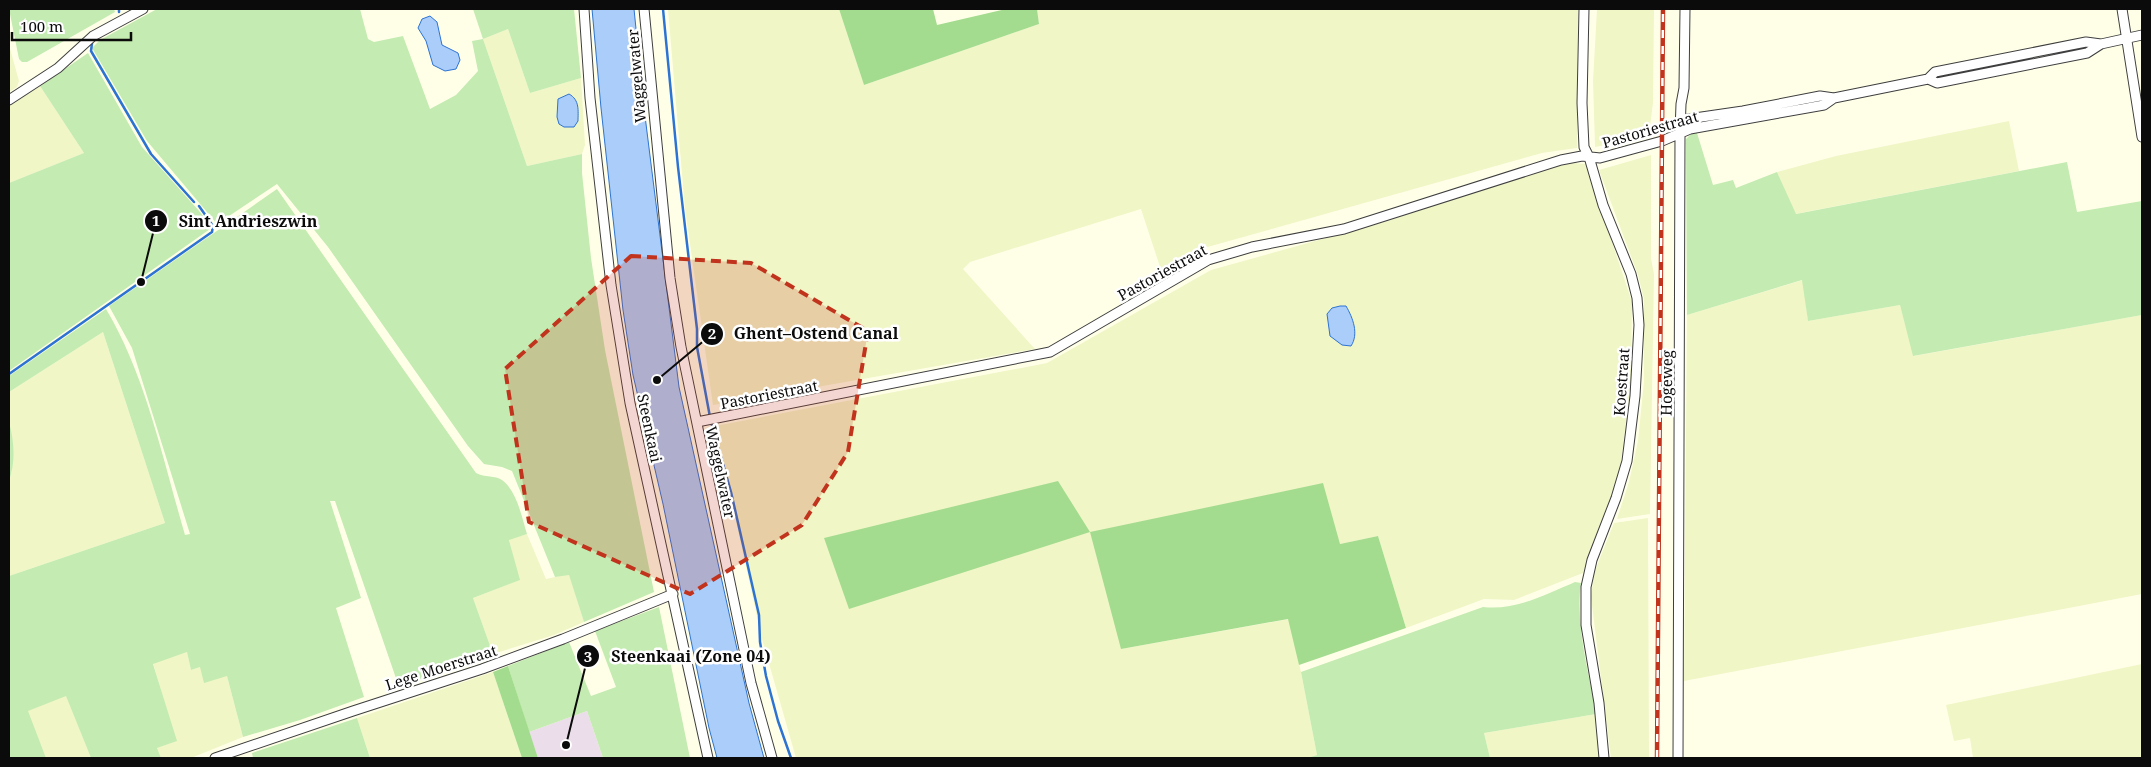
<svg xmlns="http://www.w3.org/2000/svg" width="2151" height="767" font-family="'Noto Serif',serif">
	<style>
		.industrial { fill: #ebdeea }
		.farmland { fill: #f1f6c7 }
		.green { fill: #c4ebb1 }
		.forest { fill: #a4dc8f }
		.water { fill: #aacdf9; stroke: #2d73d4 }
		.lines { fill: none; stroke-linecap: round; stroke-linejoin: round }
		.stream { stroke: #2d73d4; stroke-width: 2.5 }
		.street-casing { stroke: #3e3e3e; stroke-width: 11 }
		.street { stroke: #fff; stroke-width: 9 }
		.rail-casing { stroke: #c1331c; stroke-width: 4.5 }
		.rail { stroke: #fff; stroke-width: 2.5; stroke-dasharray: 8; stroke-linecap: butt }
		.marked { fill: #c1331c; fill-opacity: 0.2; stroke: #c1331c; stroke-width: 4; stroke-dasharray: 10 6; stroke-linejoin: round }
		.labels { text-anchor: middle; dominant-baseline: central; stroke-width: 5; stroke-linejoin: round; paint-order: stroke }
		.street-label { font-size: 15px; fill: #0b0b0b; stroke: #fff }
		.leader { fill: none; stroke: #0b0b0b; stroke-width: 2 }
		.callout-dot { fill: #0b0b0b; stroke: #fff; stroke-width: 2 }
		.mark-label { font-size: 15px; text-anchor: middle; font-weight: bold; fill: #fff }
		.callout-label { font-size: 16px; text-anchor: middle; font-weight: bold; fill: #0b0b0b; stroke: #fff; stroke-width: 5; stroke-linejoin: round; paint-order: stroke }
	</style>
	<rect width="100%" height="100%" fill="#ffffe8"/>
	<!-- industrial -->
	<path class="industrial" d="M587,711l16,47h-65l-9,-26z"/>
	<!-- farmland -->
	<path class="farmland" d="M668,9h171l25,76 175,-61 -2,-15h541l-1,139 -35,5 -338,95 -41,28 -22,-67 -171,53 -7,7 72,80 -322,56 -28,-196z
		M1597,9h57l-1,94 -4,31 -8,4 -46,9 -2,-66z
		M508,29l22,64 51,-15 4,67 -3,9 -55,12 -44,-127z
		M9,45l10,36 -2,6 -8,5z
		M40,86l44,67 -75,30v-77z
		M2009,121l10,50 -224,43 -18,-42 59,-16z
		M1651,155v103l3,16 -4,240 -33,5 12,-37 9,-41 6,-60v-82l-6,-24 -39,-105z
		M1560,162l26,2 46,138 -1,77 -11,92 -37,102 -69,27 -30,-1 -78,29 -28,-92 -38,8 -219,105 168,-30 12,53 16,83 -10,3h-511l-34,-119 -47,-213 332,-63 164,-93 180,-50z
		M1803,280l5,41 92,-16 14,51 228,-41v279l-458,87 3,-366z
		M103,332l62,191 -156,53v-95l3,-10 1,-22 -4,-27v-30z
		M1648,518l1,240h-38l-20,-161 3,-24 20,-50z
		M527,534l19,45 23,-5 15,48 -30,13 -61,19 -20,-56 46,-18 -10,-41z
		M187,652l4,18 9,-3 27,9 16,61 -52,21h-30l-4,-10 19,-7 -23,-78z
		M2142,664v94h-169l-3,-20 -16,3 -8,-36z
		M493,672l29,86h-152l-13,-40z
		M66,695l25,63h-45l-19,-47z
		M1596,714l4,44h-110l-6,-25z"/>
	<!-- green -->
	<path class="green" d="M9,9h105l1,3 -88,50h-5l-3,-3z
		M157,9h203l8,30 6,3 29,-6 27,73 26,-14 22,-24 -6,-30 11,-2 -10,-30h101l7,69 -51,15 -22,-64 -25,10 44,127 55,-12v19l9,85 14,92 49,242 -70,30 -15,-47 -14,2 -43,-106 -10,-4 -18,-3 -16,-18 -140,-199 -51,-63 -60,40 -70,-83 -55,-93 8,-8z
		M2083,44l5,3 -1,2 -27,6 -3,-2 -34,7 -2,3 -4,-2v-2z
		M88,53l54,94 58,65 10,13v4l-201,142v-188l75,-30 -44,-67z
		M2009,61l1,3 -3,2 -3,-2 -28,6 -2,3 -37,6 -1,-1 3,-4 3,2 27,-6 2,-3z
		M1697,133l16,52 20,-5 3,8 41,-16 19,42 271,-52 10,50 65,-11v114l-229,41 -13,-51 -92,16 -6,-41 -115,35 -1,-176 5,-5z
		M277,189l199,284c9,5 19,2 26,7 15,11 20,38 25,54l-18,6 11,40 -47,18 20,56 -94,33 -64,-186h-5l31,97 -25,10 28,89 -64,23 -57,17 -16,-61 -23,7 -4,-16 -9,3 -4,-18 -34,12 24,77 -20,7 4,10h-70l-25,-62 -38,15 18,47h-37v-182l156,-53 -62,-191 -94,60v-16l97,-67c40,67 57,151 79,226l5,-1 -58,-186 -23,-42z
		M9,422c5,18 7,40 0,59z
		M1575,582l6,1c-6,42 8,89 15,131l-112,19 6,25h-183l10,-3 -16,-83 182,-65c32,4 64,-13 92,-25z
		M659,607l31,151h-87l-16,-47 -58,21 -21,-66 61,-24 22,54 25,-9 -21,-56z
		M357,718l13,40h-117l-1,-5z"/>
	<!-- forest -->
	<path class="forest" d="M839,9h94l4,16 69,-16h31l2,15 -175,61z
		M1058,481l32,51 233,-49 17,61 38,-8 28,92 -107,37 -11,-46 -167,30 -31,-117 -241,77 -25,-71z
		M508,666l30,92h-16l-29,-86z"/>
	<!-- water -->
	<path class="water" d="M592,9h42l10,99 35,279 70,316 15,55h-47l-8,-30 -46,-224 -30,-129 -10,-65 -22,-202z
		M430,16l7,6 5,23 16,8 2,7 -4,9 -11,2 -12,-6 -7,-24 -8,-13 4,-9z
		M569,94c11,6 9,17 9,27l-4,6h-10l-5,-3 -2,-7 1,-18z
		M1340,306h6c7,12 13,28 5,40l-9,-1 -12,-9 -3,-22 5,-6z"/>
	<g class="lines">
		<!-- stream -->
		<path class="stream" d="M119,9v3
			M663,9l15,158 19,162v18l13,70
			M92,43l-1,8 60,103 43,48
			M9,374l203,-142 1,-6 -14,-20
			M711,422l20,70 28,123 1,27 6,34 12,45 13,37"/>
		<defs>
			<path id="street" d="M584,9l6,89 21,187 19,118 78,355
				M644,9l26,269 11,69 70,336 21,75
				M1584,9l-2,94 2,44 5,10 14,48 28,69 6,24 2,27 -4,71 -8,65 -11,37 -24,62 -6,27v38l13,78 5,55
				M2122,9l20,128
				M1928,79l9,4 150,-30 14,-9 41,-9
				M9,100l49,-32 35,-32 50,-27
				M1681,120l62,-9 77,-15 14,2 94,-19 7,-7 151,-30 15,2
				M697,422l353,-70 158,-92 44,-13 92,-18 217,-69 21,-4 18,2 62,-17 28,-12 134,-24 10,-7
				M215,758l138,-47 129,-42 81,-30 110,-45
				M1678,758l2,-626 1,-28 3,-16 1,-79"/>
		</defs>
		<!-- street casing -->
		<use href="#street" class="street-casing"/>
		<!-- street -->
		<use href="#street" class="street"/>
		<defs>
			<path id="rail" d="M1657,758l6,-749"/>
		</defs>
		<!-- rail casing -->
		<use href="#rail" class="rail-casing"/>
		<!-- rail -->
		<use href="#rail" class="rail"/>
	</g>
	<!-- marked area -->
	<path class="marked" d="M631,256l120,7 117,68 -20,121 -46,73 -112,69 -161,-72 -24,-153z"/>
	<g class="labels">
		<!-- street labels -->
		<g class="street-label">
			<text transform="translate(636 76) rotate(-95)">Waggelwater</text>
			<text transform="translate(1650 129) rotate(-16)">Pastoriestraat</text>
			<text transform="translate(1162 272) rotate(-29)">Pastoriestraat</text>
			<text transform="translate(1621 382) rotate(-86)">Koestraat</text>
			<text transform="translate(1666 383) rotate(-89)">Hogeweg</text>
			<text transform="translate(769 394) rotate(-11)">Pastoriestraat</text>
			<text transform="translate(650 428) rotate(78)">Steenkaai</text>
			<text transform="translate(721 472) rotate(78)">Waggelwater</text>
			<text transform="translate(441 667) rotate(-18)">Lege Moerstraat</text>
		</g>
	</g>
	<!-- callouts -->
	<path class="leader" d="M141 282L156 221M657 380L712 334M566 745L588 656"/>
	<g class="callout-dot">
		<circle cx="141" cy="282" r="5"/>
		<circle cx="657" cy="380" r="5"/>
		<circle cx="566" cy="745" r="5"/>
		<circle cx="156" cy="221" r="12"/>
		<circle cx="712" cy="334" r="12"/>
		<circle cx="588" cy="656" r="12"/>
	</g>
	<g class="mark-label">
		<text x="156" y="226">1</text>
		<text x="712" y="339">2</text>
		<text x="588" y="662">3</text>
	</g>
	<g class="callout-label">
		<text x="248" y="227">Sint Andrieszwin</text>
		<text x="816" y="339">Ghent–Ostend Canal</text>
		<text x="691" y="662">Steenkaai (Zone 04)</text>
	</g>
	<!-- border -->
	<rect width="2151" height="767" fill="none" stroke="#0b0b0b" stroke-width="20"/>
	<!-- scale -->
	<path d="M12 32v8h119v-8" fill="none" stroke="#0b0b0b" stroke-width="2.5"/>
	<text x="20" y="32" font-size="15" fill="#0b0b0b" stroke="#ffffff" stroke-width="4" paint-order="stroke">100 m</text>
</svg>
